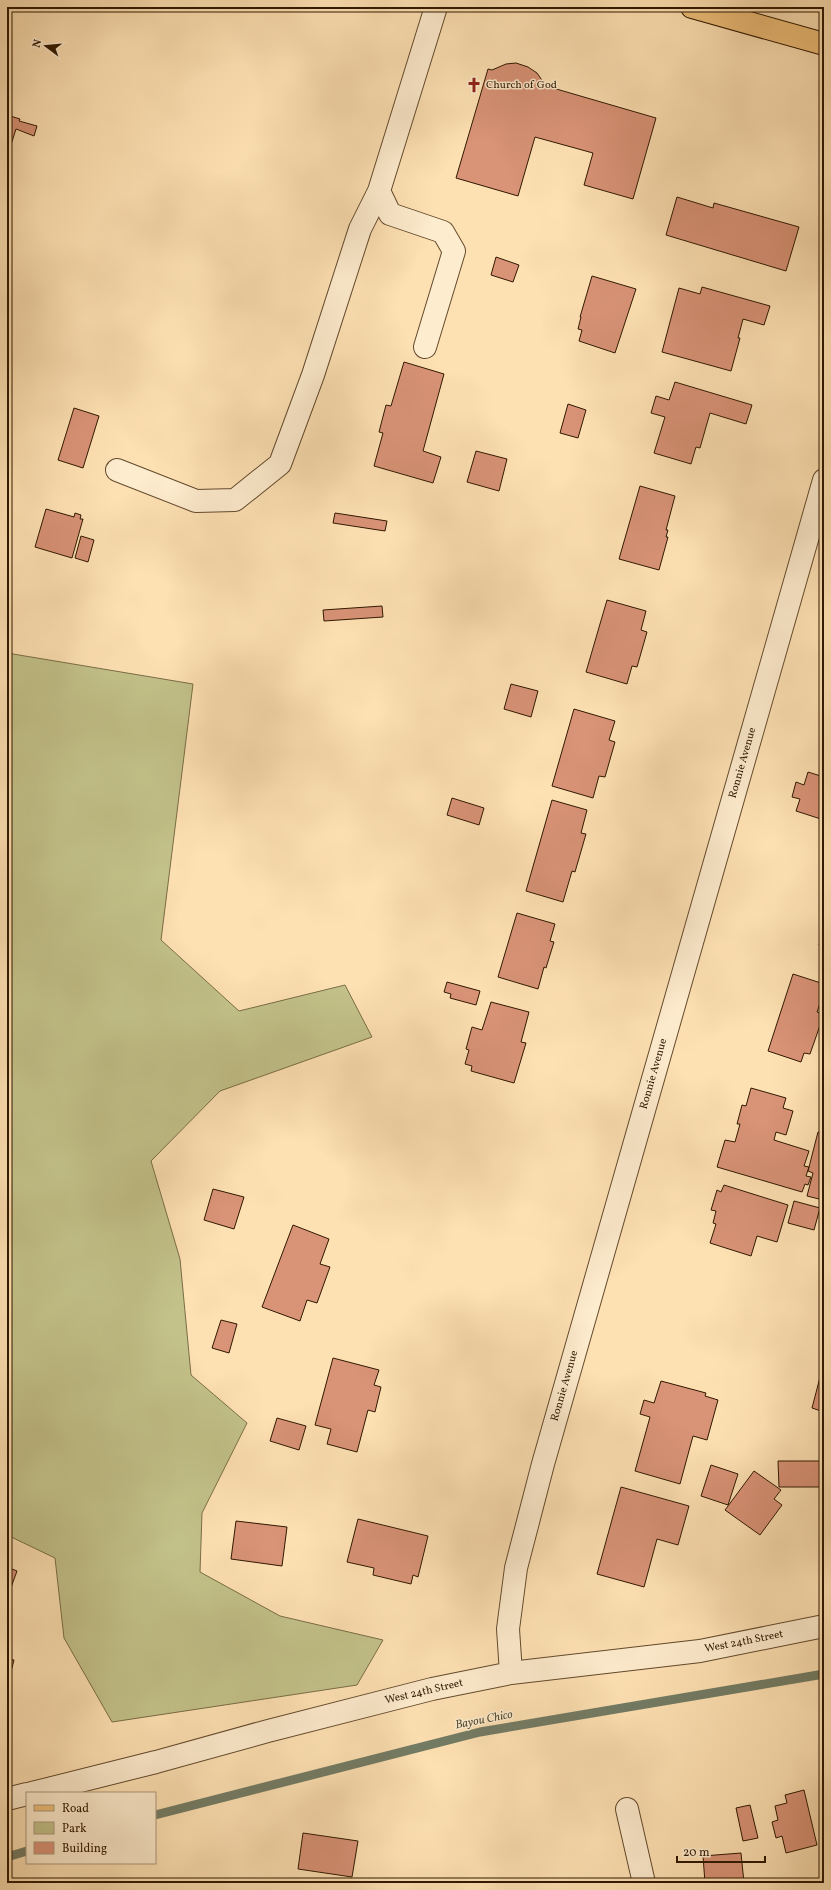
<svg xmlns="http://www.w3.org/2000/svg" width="831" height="1890" font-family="Vollkorn,serif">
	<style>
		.green { fill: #c3c28a; stroke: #796d45 }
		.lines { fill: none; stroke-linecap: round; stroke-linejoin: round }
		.stream { stroke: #737c65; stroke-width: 9 }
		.building { fill: #d99377; stroke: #2f1800 }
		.minor-casing { stroke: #634a2d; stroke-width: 24 }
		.major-casing { stroke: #2f1800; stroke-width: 24 }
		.minor { stroke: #feecce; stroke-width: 22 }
		.major { stroke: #efc07a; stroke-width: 22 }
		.labels { text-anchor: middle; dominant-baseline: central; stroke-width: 3; stroke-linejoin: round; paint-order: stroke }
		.poi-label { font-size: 11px; fill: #2f1800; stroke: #feecce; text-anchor: start }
		.street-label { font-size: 11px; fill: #2f1800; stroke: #feecce }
		.water-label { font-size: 12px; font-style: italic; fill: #57523b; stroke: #feecce }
	</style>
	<rect width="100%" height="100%" fill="#fee1b3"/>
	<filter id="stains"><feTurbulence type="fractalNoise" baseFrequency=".005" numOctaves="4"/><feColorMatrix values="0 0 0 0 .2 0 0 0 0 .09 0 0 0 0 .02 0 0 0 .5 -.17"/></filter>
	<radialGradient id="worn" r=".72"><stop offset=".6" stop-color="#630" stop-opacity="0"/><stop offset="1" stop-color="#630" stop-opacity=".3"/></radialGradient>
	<!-- green -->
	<path class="green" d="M7,653l186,31 -32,256 78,71 106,-26 27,52 -152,54 -69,70 29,98 11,116 56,48 -45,90 -2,59 80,44 103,24 -26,45 -245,37 -48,-84 -9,-80 -48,-23z"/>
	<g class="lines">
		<!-- stream -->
		<path class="stream" d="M155,1815l325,-83 344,-58
			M7,1857l20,-6"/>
	</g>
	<!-- building -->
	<path class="building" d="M516,63l12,4 9,6 9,13 110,32 -23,81 -49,-14 9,-32 -58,-16 -17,59 -62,-18 32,-109 4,1 14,-6z
		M7,115l13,4 -1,2 18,5 -3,10 -18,-7 -8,25z
		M677,197l36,11 1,-5 85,24 -13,44 -120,-36z
		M496,257l23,8 -6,17 -22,-7z
		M592,276l44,13 -21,64 -36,-12 3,-11 -4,-1 3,-12h-1z
		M702,287l68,19 -6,19 -21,-6 -5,19h2l-9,33 -69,-19 17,-64 21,6z
		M404,362l40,12 -21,77 18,6 -8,26 -59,-17 9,-33 -4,-1 7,-27 5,1z
		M675,382l77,23 -6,19 -36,-11 -10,35 -4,-1 -5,17 -37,-11 11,-36 -14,-4 5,-17 13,4z
		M568,404l18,6 -8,28 -18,-5z
		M74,408l25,8 -16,52 -25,-8z
		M476,451l31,8 -8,32 -32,-9z
		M640,486l35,10 -9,34h2l-2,7h2l-9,33 -40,-11z
		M46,509l28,8 1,-4 6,2 -1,4h3l-11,39 -37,-11z
		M335,513l52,8 -2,10 -52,-8z
		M81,536l13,4 -6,22 -13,-4z
		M607,600l39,11 -5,19 6,2 -10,35 -5,-1 -5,18 -41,-12z
		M382,606l1,11 -59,4 -1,-11z
		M511,684l27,7 -7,26 -27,-8z
		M574,709l41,12 -6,19 6,2 -10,35 -6,-1 -6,22 -41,-12z
		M808,772l16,5v43l-28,-9 4,-12 -8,-2 4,-15 8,3z
		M452,798l32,10 -5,17 -32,-10z
		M552,800l35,10 -6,23 5,1 -11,38 -3,-1 -9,31 -37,-11z
		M517,913l38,11 -5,17 4,1 -8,26 -2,-1 -6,22 -40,-12z
		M824,929v18l-5,-2z
		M793,974l31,10v8l-7,20 7,2 -14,40 -6,-1 -3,9 -33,-11z
		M447,982l33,9 -4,14 -26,-7 1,-4 -7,-2z
		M491,1002l38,10 -8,30 5,1 -12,40 -43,-12 1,-5 -7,-2 4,-14 -3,-1 6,-22 10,3z
		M751,1088l35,10 -3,10 10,3 -7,24 -10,-3 -2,8 35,11 -5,15 5,1 -3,9 5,1 -3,8 -3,-1 -3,8 -85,-25 8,-27 10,2 5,-18h-3l5,-19 4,1z
		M818,1132l6,1 -1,67 -16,-4 6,-23 -5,-2z
		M724,1185l64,20 -11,37 -20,-6 -6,20 -41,-13 6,-19 -3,-1 3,-12 -5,-1 6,-20 4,2z
		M213,1189l31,8 -10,32 -30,-9z
		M794,1201l26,7 -6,22 -26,-7z
		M293,1225l36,14 -9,25 10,3 -13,36 -10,-3 -7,21 -38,-14z
		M221,1320l16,4 -8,29 -17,-5z
		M333,1358l46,12 -5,15 7,2 -6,25 -7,-2 -11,42 -30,-8 4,-15 -16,-4z
		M824,1362v50l-12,-4z
		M661,1381l45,12 -1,3 13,4 -11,40 -14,-4 -13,48 -45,-13 15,-54 -10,-3 4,-14 10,3z
		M277,1418l29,8 -7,24 -29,-9z
		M778,1461h44v26h-43z
		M711,1465l27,9 -10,31 -27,-9z
		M754,1471l27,19 -7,9 8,6 -22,30 -35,-25z
		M621,1487l68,19 -11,39 -21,-6 -13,48 -47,-13z
		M358,1519l70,17 -10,41 -5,-2 -2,9 -38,-9 1,-7 -27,-6z
		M236,1521l51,6 -5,39 -51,-7z
		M7,1567l10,4 -8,22 -2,-1z
		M7,1659l7,1 -7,27z
		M804,1790l13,55 -31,8 -4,-17 -6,2 -4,-16 6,-2 -3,-14 12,-3 -2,-8z
		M750,1805l8,33 -15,3 -7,-33z
		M303,1833l55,8 -6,36 -54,-8z
		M741,1853l3,30h-39l-2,-27z"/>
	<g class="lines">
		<defs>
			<path id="minor" d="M425,347l29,-96 -11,-19 -53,-18 -11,-23 57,-184
				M117,470l79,31 39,-1 45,-36 33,-89 47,-146 19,-38
				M511,1673l-3,-44 8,-61 27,-104 281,-984
				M32,1793l124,-31 112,-31 164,-42 79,-16 189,-22 124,-25
				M7,1799l20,-5
				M627,1809l17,74"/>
			<path id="major" d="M692,7l132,37"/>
		</defs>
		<!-- minor casing -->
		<use href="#minor" class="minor-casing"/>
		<!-- major casing -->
		<use href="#major" class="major-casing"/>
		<!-- minor -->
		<use href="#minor" class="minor"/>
		<!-- major -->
		<use href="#major" class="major"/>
	</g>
	<!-- icons -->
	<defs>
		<symbol id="church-bare" viewBox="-9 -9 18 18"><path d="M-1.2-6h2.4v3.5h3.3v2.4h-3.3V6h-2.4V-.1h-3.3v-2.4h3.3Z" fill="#8f2418" stroke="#feecce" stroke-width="2.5" paint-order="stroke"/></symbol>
	</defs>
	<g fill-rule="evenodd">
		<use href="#church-bare" x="463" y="74" width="22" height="22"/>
	</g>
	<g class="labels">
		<!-- poi labels -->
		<g class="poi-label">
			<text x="486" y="85">Church of God</text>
		</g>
		<!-- street labels -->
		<g class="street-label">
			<text transform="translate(743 763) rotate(-74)">Ronnie Avenue</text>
			<text transform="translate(654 1074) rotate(-74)">Ronnie Avenue</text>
			<text transform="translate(565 1386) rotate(-74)">Ronnie Avenue</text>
			<text transform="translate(744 1642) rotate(-11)">West 24th Street</text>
			<text transform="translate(424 1692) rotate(-13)">West 24th Street</text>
		</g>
		<!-- water labels -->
		<g class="water-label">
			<text transform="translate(484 1720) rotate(-11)">Bayou Chico</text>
		</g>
	</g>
	<!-- margin -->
	<rect width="831" height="1890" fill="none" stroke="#fee1b3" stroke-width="24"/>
	<rect x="8" y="8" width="815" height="1874" fill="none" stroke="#2f1800" stroke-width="2"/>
	<rect x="12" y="12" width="807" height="1866" fill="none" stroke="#2f1800"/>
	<!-- legend -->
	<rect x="26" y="1792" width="130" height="72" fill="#feecce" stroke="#ab977c"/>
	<rect x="34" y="1805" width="20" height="6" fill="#efc07a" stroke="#ab977c"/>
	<text x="62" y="1812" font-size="12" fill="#2f1800">Road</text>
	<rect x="34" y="1822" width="20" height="12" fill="#c3c28a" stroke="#ab977c"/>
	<text x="62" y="1832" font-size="12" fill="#2f1800">Park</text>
	<rect x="34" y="1842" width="20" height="12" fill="#d99377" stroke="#ab977c"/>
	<text x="62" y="1852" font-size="12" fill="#2f1800">Building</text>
	<!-- north arrow -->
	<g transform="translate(46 46) rotate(286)" stroke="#feecce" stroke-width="3" paint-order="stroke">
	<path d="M0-3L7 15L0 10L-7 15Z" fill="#2f1800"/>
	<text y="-6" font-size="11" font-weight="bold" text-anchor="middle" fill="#2f1800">N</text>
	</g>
	<!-- scale -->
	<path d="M677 1856v6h88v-6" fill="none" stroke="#2f1800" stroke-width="2"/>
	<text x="683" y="1856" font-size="12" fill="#2f1800" stroke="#feecce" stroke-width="3" paint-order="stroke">20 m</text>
	<rect width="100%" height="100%" filter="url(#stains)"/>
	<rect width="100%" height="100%" fill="url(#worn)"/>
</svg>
